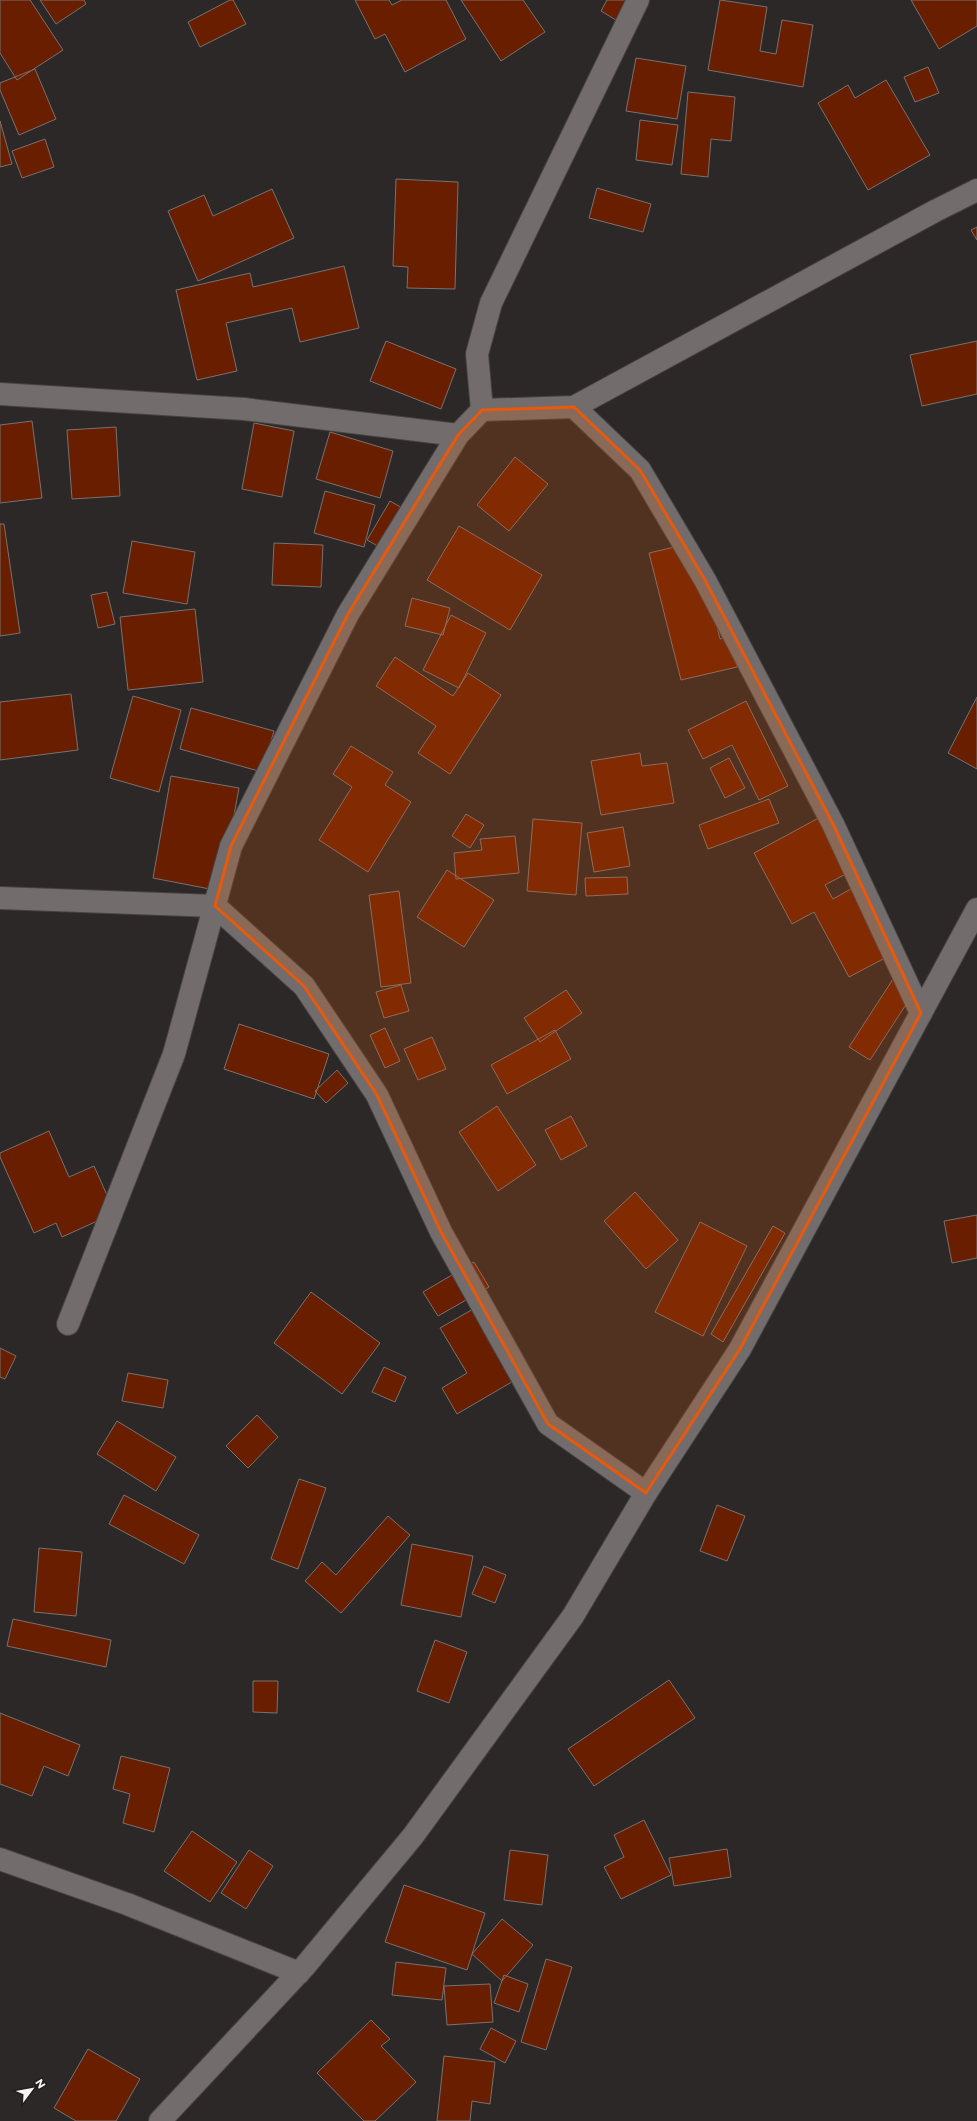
<svg xmlns="http://www.w3.org/2000/svg" width="977" height="2121" font-family="Montserrat,sans-serif">
	<style>
		.building { fill: #691e00; stroke: #777270 }
		.lines { fill: none; stroke-linecap: round; stroke-linejoin: round }
		.street-casing { stroke: #474342; stroke-width: 24 }
		.secondary-casing { stroke: #474342; stroke-width: 24 }
		.street { stroke: #726d6c; stroke-width: 22 }
		.secondary { stroke: #726d6c; stroke-width: 22 }
		.marked { fill: #e8590c; fill-opacity: 0.2; stroke: #e8590c; stroke-width: 3; stroke-linejoin: round }
	</style>
	<rect width="100%" height="100%" fill="#2c2827"/>
	<!-- building -->
	<path class="building" d="M0,0h30l33,50 -46,30 -17,-27z
		M40,0h44l2,4 -30,20z
		M230,0h3l13,24 -46,23 -12,-25z
		M355,0h34l3,5 10,-5h44l20,39 -61,33 -20,-38 -10,5z
		M461,0h62l22,32 -44,29z
		M607,0h31l-14,25 -23,-14z
		M720,0l47,7 -7,44 16,3 6,-34 31,5 -10,62 -95,-17z
		M911,0h66v26l-38,23z
		M636,58l50,8 -9,53 -51,-8z
		M928,67l11,26 -24,9 -11,-25z
		M35,69l21,50 -37,16 -19,-45v-7z
		M886,80l44,75 -62,35 -50,-87 30,-18 7,13z
		M688,92l47,5 -4,44 -20,-2 -3,38 -27,-3z
		M640,120l38,5 -6,40 -36,-5z
		M0,121l12,43 -12,3z
		M45,139l9,28 -32,11 -10,-27z
		M396,179l62,3 -3,107 -48,-1 1,-21 -15,-1z
		M597,188l54,16 -8,28 -54,-14z
		M272,189l22,49 -96,43 -30,-70 36,-16 9,21z
		M977,227v13l-6,-10z
		M344,266l15,62 -59,14 -8,-34 -66,15 11,48 -40,9 -21,-90 74,-17 3,14z
		M386,341l70,28 -15,40 -71,-28z
		M977,341v53l-55,12 -12,-51z
		M32,421l10,77 -42,5v-78z
		M254,423l40,8 -12,66 -40,-8z
		M116,427l4,69 -48,3 -5,-69z
		M330,432l63,19 -13,47 -64,-19z
		M515,457l33,27 -39,47 -32,-26z
		M325,491l50,14 -11,42 -50,-14z
		M390,501l23,13 -23,39 -23,-13z
		M0,524h4l16,109 -20,3z
		M459,526l83,49 -32,55 -83,-50z
		M132,541l63,11 -8,52 -64,-11z
		M696,542l24,97 10,-3 7,31 -56,13 -32,-127z
		M274,543l49,2 -2,42 -49,-2z
		M107,592l8,32 -17,4 -7,-33z
		M412,598l38,10 -7,27 -38,-9z
		M195,609l8,73 -75,8 -8,-73z
		M451,615l35,18 -27,55 -36,-18z
		M395,657l58,39 15,-23 33,22 -51,79 -32,-21 18,-27 -60,-40z
		M71,694l7,56 -78,10v-58z
		M133,696l48,14 -22,82 -49,-14z
		M977,697v72l-29,-16z
		M746,701l42,85 -29,14 -27,-55 -29,14 -15,-29z
		M191,708l83,23 -12,41 -82,-23z
		M351,746l42,26 -8,13 26,17 -43,70 -49,-32 33,-53 -19,-13z
		M640,753l2,13 25,-3 7,40 -73,12 -10,-54z
		M729,758l16,30 -20,10 -15,-30z
		M171,776l68,12 -19,103 -67,-13z
		M769,799l10,24 -71,26 -9,-24z
		M466,814l18,11 -14,23 -18,-12z
		M826,814l29,55 -30,16 8,14 32,-18 37,68 -53,28 -35,-65 -22,12 -38,-71z
		M533,819l49,4 -6,72 -49,-4z
		M623,827l7,39 -36,6 -7,-39z
		M515,836l4,37 -63,6 -2,-26 28,-3 -2,-11z
		M447,870l47,30 -30,47 -47,-30z
		M627,877l1,17 -42,2 -1,-18z
		M399,891l12,92 -30,4 -12,-92z
		M895,976l21,13 -46,71 -21,-13z
		M401,985l8,26 -25,7 -8,-26z
		M566,990l16,23 -42,29 -16,-24z
		M239,1024l90,30 -15,45 -90,-30z
		M385,1028l15,33 -15,7 -15,-33z
		M555,1030l16,29 -64,35 -16,-29z
		M432,1037l14,32 -28,11 -14,-31z
		M337,1070l11,13 -22,20 -11,-12z
		M497,1106l39,59 -38,26 -39,-59z
		M571,1116l16,30 -26,14 -16,-30z
		M49,1131l20,46 25,-11 21,47 -53,24 -6,-14 -22,10 -34,-76v-4z
		M635,1192l43,48 -32,29 -42,-48z
		M977,1215v43l-25,5 -8,-42z
		M700,1222l47,24 -44,90 -48,-24z
		M773,1226l12,7 -62,109 -12,-8z
		M474,1262l15,25 -51,29 -15,-24z
		M311,1292l69,51 -38,51 -68,-51z
		M489,1300l12,20 -18,11 13,23 10,-5 16,27 -65,38 -15,-26 25,-15 -27,-45z
		M0,1348l16,8 -11,23 -5,-2z
		M384,1367l22,10 -11,25 -23,-10z
		M128,1373l40,7 -5,28 -41,-7z
		M257,1415l21,22 -30,31 -22,-22z
		M117,1421l59,36 -20,34 -59,-37z
		M299,1479l27,9 -28,81 -27,-10z
		M124,1495l75,40 -15,29 -75,-40z
		M717,1505l28,11 -18,45 -27,-10z
		M388,1516l22,19 -69,78 -36,-32 17,-19 14,13z
		M412,1544l61,12 -12,61 -60,-12z
		M39,1548l43,4 -6,64 -42,-4z
		M484,1566l22,9 -11,28 -23,-9z
		M13,1619l98,21 -5,27 -99,-21z
		M435,1640l32,12 -18,51 -32,-12z
		M669,1680l26,38 -101,68 -26,-37z
		M253,1681h25l-1,32 -24,-1z
		M0,1713l80,32 -12,31 -24,-10 -12,30 -32,-12z
		M121,1756l49,12 -16,64 -31,-9 7,-29 -17,-5z
		M644,1820l27,55 -50,24 -17,-32 20,-10 -10,-22z
		M192,1831l45,31 -27,40 -46,-31z
		M727,1849l4,28 -57,9 -5,-28z
		M249,1850l24,16 -27,43 -25,-16z
		M510,1850l38,5 -6,50 -38,-5z
		M404,1885l81,28 -18,57 -82,-28z
		M502,1919l31,26 -31,36 -30,-27z
		M546,1959l26,8 -26,83 -25,-8z
		M396,1962l50,6 -4,32 -50,-5z
		M504,1975l24,9 -9,28 -25,-9z
		M490,1984l3,38 -46,3 -3,-39z
		M371,2020l19,19 -9,7 35,36 -41,39h-11l-47,-48z
		M491,2028l25,13 -11,22 -25,-14z
		M88,2049l52,30 -24,42h-40l-22,-13z
		M444,2056l51,6 -5,42 -18,-3 -2,20h-33z"/>
	<g class="lines">
		<defs>
			<path id="street" d="M0,394l244,15 214,26
				M574,407l66,63 65,110 128,244 88,189
				M482,410l-5,-56 14,-51 147,-303
				M0,898l215,8 89,80 73,109 64,137 107,192 98,69
				M68,1324l106,-270 57,-208 117,-232 110,-179 24,-25 92,-3 361,-196 42,-21
				M0,1859l127,45 172,69"/>
			<path id="secondary" d="M160,2121l145,-155 108,-130 160,-220 73,-123 94,-144 237,-440"/>
		</defs>
		<!-- street casing -->
		<use href="#street" class="street-casing"/>
		<!-- secondary casing -->
		<use href="#secondary" class="secondary-casing"/>
		<!-- street -->
		<use href="#street" class="street"/>
		<!-- secondary -->
		<use href="#secondary" class="secondary"/>
	</g>
	<!-- marked area -->
	<path class="marked" d="M574,407l66,63 65,110 128,244 88,189 -181,336 -94,144 -98,-69 -107,-192 -64,-137 -73,-109 -89,-80 16,-60 117,-232 110,-179 24,-25z"/>
	<!-- north arrow -->
	<g transform="translate(32 2089) rotate(58)" stroke="#221e1d" stroke-width="3" paint-order="stroke">
	<path d="M0-3L7 15L0 10L-7 15Z" fill="#f7f4f3"/>
	<text y="-6" font-size="11" font-weight="bold" text-anchor="middle" fill="#f7f4f3">N</text>
	</g>
</svg>
